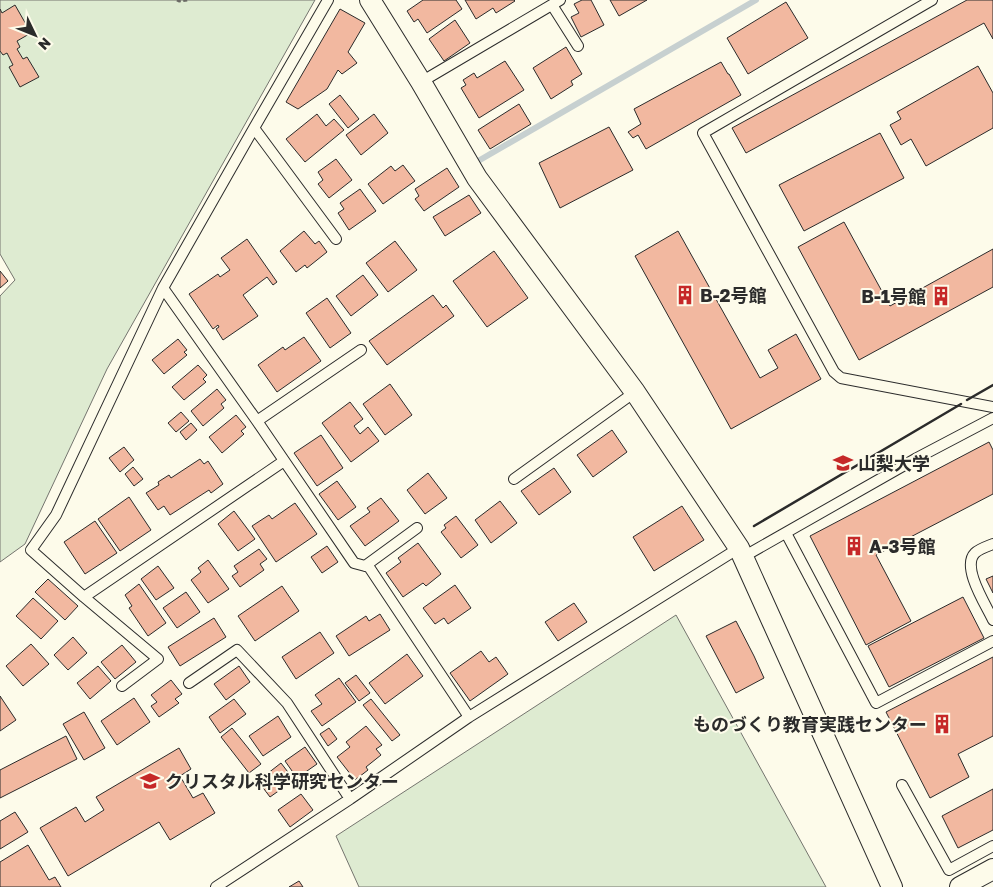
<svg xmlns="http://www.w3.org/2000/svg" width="993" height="887" font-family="'Golos Text','Noto Sans JP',sans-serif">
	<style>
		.green { fill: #deebd1; stroke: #74746e }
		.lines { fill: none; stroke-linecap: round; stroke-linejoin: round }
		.stream { stroke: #c7d0d0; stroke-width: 6 }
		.building { fill: #f2b8a0; stroke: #2b2b2b }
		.lane-casing { stroke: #2b2b2b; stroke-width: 12 }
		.street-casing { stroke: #2b2b2b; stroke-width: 22 }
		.path { stroke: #6a6964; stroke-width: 3; stroke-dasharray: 4 2.5; stroke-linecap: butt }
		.lane { stroke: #fdfbea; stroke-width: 10 }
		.street { stroke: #fdfbea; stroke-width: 20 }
		.wall { stroke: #2b2b2b; stroke-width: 2.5 }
		.labels { text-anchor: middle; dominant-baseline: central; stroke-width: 4; stroke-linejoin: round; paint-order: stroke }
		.poi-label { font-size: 18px; font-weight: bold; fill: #2b2b2b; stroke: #fdfbea; text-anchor: start }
	</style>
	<rect width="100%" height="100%" fill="#fdfbea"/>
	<!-- green -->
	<path class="green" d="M0,0h315l-208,369 -82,175 -25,18v-266l15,-16 -15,-26z
		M676,615l150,272h-467l-23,-51z"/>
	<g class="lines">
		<!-- stream -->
		<path class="stream" d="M473,164l283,-164"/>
	</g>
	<!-- building -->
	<path class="building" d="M423,0h33l6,9 -35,24 -9,-14 -4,3 -7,-11z
		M465,0h49l1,1 -19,12 -3,-5 -17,11z
		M582,0h9l13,25 -23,12 -10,-20 8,-4 -5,-9z
		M610,0h37l-28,16z
		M967,0h26v39l-9,-16 -238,130 -14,-25z
		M786,2l22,36 -60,36 -21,-36z
		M15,5l16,28 -14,8 3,6 -3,2 6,10 4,-2 12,20 -19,10 -11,-20 4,-2 -6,-12 -4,2 -3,-4v-42l2,4z
		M340,9l25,14 -17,29 9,11 -15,11 -4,-4 -11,19 -29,20 -12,-7z
		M455,20l15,23 -26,18 -15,-22z
		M566,47l16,27 -11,7 2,4 -22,14 -18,-31z
		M505,61l19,29 -45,28 -18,-30 5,-3 -3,-5 11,-7 3,5z
		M721,62l7,12h1l12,21 -95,54 -8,-14 -5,3 -5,-6 13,-8 -7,-15z
		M978,66l15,27v35l-67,38 -15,-27 -10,6 -11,-20 11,-6 -4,-7z
		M340,95l19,24 -11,9 -19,-24z
		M519,104l12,20 -41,25 -12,-19z
		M317,114l9,12 8,-7 10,11 -39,32 -19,-23z
		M374,114l14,19 -27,22 -15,-20z
		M609,127l24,43 -73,38 -21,-45z
		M880,133l24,45 -100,53 -25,-46z
		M336,159l16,21 -23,18 -11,-14 5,-4 -5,-8z
		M403,165l12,16 -32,23 -15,-20 23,-18 4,5z
		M447,168l12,19 -35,24 -9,-12 4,-3 -4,-7z
		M360,189l16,22 -27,19 -11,-17 6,-4 -4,-6z
		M469,195l12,18 -36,23 -12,-19z
		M844,222l46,84 103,-57v38l-134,73 -61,-113z
		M304,231l11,13 4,-3 8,11 -20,16 -2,-3 -9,7 -16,-21z
		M678,231l82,147 18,-10 -10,-18 28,-16 25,45 -90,50 -96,-173z
		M247,239l30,43 -4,3 -6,-8 -24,18 15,21 -35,24 -7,-11 3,-2 -1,-2 -5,4 -24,-35 29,-20 2,3 10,-7 -9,-12z
		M395,241l22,29 -29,22 -22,-29z
		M494,251l34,47 -41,29 -34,-46z
		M0,271l8,10 -8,7z
		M363,275l15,20 -27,21 -15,-20z
		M433,295l10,13 3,-3 8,11 -67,49 -18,-24z
		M327,298l24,35 -21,15 -24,-35z
		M304,337l17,24 -44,31 -19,-27 25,-18 2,3z
		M178,339l9,11 -3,2 3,3 -23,19 -12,-14z
		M198,365l9,10 -4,4 3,3 -22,18 -12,-13z
		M390,384l22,31 -27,20 -22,-31z
		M217,389l9,11 -5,4 3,4 -21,18 -12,-15z
		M350,402l13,17 -9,7 6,8 8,-7 11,14 -28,21 -29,-39z
		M181,412l8,9 -13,11 -8,-9z
		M236,415l10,12 -5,4 3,3 -22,19 -13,-16z
		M191,423l6,7 -11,10 -6,-8z
		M612,430l15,22 -34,25 -16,-22z
		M321,435l22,33 -26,18 -23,-33z
		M989,442l4,8v44l-117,61 35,66 -45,24 -56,-109z
		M124,447l10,13 -14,12 -11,-14z
		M200,459l4,5 4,-3 15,23 -12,9 -2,-3 -39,25 -6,-9 -6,4 -12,-17 13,-8 -1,-3 11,-7 2,3z
		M133,467l10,12 -9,7 -9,-12z
		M554,468l17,24 -32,23 -18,-24z
		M428,473l19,25 -22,16 -18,-24z
		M337,481l19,26 -18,13 -19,-26z
		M129,497l22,33 -31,21 -22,-32z
		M381,498l18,23 -34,25 -15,-20 20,-14 -3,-4z
		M500,501l17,22 -26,20 -16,-23z
		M295,503l22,31 -41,28 -24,-36 17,-11 3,4z
		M682,506l22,34 -50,31 -21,-34z
		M234,511l21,28 -17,12 -20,-27z
		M456,516l22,29 -17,13 -20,-26 5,-4 -2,-3z
		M95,521l22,32 -32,21 -21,-32z
		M418,543l23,31 -15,12 -3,-3 -20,14 -17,-24 15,-11 -3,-4z
		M327,546l11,16 -16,11 -11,-16z
		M259,549l8,10 -7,5 4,6 -24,17 -8,-11 6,-4 -4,-6z
		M208,560l21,29 -21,14 -17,-23 10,-8 -3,-4z
		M158,566l16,22 -18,12 -15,-21z
		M993,576v17l-7,-14z
		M48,579l30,27 -13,14 -30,-28z
		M139,584l27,39 -18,13 -19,-28 3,-2 -7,-11z
		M455,585l16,23 -23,16 -4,-6 -9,6 -12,-16z
		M282,586l17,25 -44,30 -17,-25z
		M186,592l14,20 -23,16 -14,-20z
		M963,597l21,41 -95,49 -21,-41z
		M33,598l25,23 -17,18 -25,-23z
		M574,603l13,19 -29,19 -13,-19z
		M380,614l10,16 -41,26 -13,-20 30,-20 3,5z
		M214,618l12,19 -46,29 -12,-19z
		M736,621l18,35 10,22 -28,15 -30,-57z
		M320,632l14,21 -38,26 -14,-22z
		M73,637l14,16 -19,17 -14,-15z
		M31,644l18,20 -26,22 -17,-20z
		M122,645l14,17 -21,17 -14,-17z
		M481,651l8,11 7,-5 12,17 -38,27 -20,-28z
		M407,654l16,22 -38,28 -16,-21z
		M993,657v79l-35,18 11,23 -39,21 -44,-86z
		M98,666l13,15 -21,18 -13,-16z
		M239,666l11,16 -24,18 -12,-16z
		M356,675l14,18 -11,8 -14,-18z
		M339,678l17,24 -34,24 -11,-15 11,-7 -7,-9z
		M171,680l11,14 -7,5 4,4 -20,14 -8,-11 6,-4 -6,-7z
		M0,696l16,24 -16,11z
		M134,698l16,24 -33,23 -16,-24z
		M234,699l12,15 -26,19 -11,-16z
		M371,699l29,36 -8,6 -29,-36z
		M84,712l21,36 -21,12 -21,-36z
		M278,716l13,21 -28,19 -14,-20z
		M366,726l16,19 -6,4 5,6 -15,12 2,3 -13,10 -18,-23 13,-10 -4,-5z
		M232,728l29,36 -12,9 -28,-36z
		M329,728l8,11 -9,7 -8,-12z
		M66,736l11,23 -77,39v-28z
		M305,747l12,17 -20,14 -12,-17z
		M179,748l12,21 -11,7 13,22 10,-5 12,20 -45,27 -11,-18 -91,54 -28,-48 36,-21 9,15 19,-12 -8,-13z
		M281,763l13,17 -24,17 -12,-16z
		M993,789v41l-35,18 -16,-32z
		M301,794l12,16 -23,17 -12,-17z
		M15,812l13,20 -28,17v-28z
		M28,845l21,35 6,-3 6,10h-61v-25z
		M299,881l4,6h-14z"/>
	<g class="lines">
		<defs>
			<path id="lane" d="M328,0l-74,128 -91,160 94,133 97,142 15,4 100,150
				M932,0l-229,133 131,239 7,6 152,29
				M552,5l26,41
				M421,82l139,-82
				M254,128l82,111
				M163,288l-107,227 -25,35 53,47 200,-136
				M257,421l104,-71
				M514,479l121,-87
				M786,533l90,170 117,-62
				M993,544c-5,2 -14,5 -18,9 -14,14 11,52 18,67
				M743,557l174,-99 76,-40
				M365,566l52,-38
				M84,597l74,62 -36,27
				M189,683l48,-33 50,53 63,96
				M902,785l47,85 44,-24
				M216,887l134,-88 119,-82 270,-169"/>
			<path id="street" d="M370,0l51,82 56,96 158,214 104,156 153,339
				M960,887l33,-18"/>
		</defs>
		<!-- lane casing -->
		<use href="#lane" class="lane-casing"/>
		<!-- street casing -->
		<use href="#street" class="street-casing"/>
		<!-- path -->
		<path class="path" d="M177,0l2,1 9,-1"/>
		<!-- lane -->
		<use href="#lane" class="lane"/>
		<!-- street -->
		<use href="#street" class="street"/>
		<!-- wall -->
		<path class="wall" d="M967,400l26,-15
			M754,526l207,-122"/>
	</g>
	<!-- icons -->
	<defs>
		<symbol id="building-bare" viewBox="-9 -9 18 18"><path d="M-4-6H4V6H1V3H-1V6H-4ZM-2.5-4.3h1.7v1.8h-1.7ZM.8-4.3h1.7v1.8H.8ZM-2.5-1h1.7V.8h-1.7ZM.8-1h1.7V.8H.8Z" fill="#c62828" stroke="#fdfbea" stroke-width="2.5" paint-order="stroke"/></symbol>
		<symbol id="university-bare" viewBox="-9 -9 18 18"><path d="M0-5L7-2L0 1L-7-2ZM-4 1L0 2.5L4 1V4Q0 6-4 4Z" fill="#c62828" stroke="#fdfbea" stroke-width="2.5" paint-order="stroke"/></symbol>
	</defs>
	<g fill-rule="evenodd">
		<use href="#building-bare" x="671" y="281" width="28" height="28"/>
		<use href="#building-bare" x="927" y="282" width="28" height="28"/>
		<use href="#university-bare" x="829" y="449" width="28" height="28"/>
		<use href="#building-bare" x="840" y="532" width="28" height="28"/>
		<use href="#building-bare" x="928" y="710" width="28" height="28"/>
		<use href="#university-bare" x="136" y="767" width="28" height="28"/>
	</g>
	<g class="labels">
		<!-- poi labels -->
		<g class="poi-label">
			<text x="700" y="295">B-2号館</text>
			<text x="926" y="296" text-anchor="end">B-1号館</text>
			<text x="858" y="463">山梨大学</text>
			<text x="869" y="546">A-3号館</text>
			<text x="927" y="724" text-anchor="end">ものづくり教育実践センター</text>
			<text x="165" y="781">クリスタル科学研究センター</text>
		</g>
	</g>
	<!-- north arrow -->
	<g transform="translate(35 35) rotate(133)" stroke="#fdfbea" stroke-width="4" paint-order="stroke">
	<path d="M0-4L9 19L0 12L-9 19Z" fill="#2b2b2b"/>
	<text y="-8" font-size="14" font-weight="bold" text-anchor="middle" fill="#2b2b2b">N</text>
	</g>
</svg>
